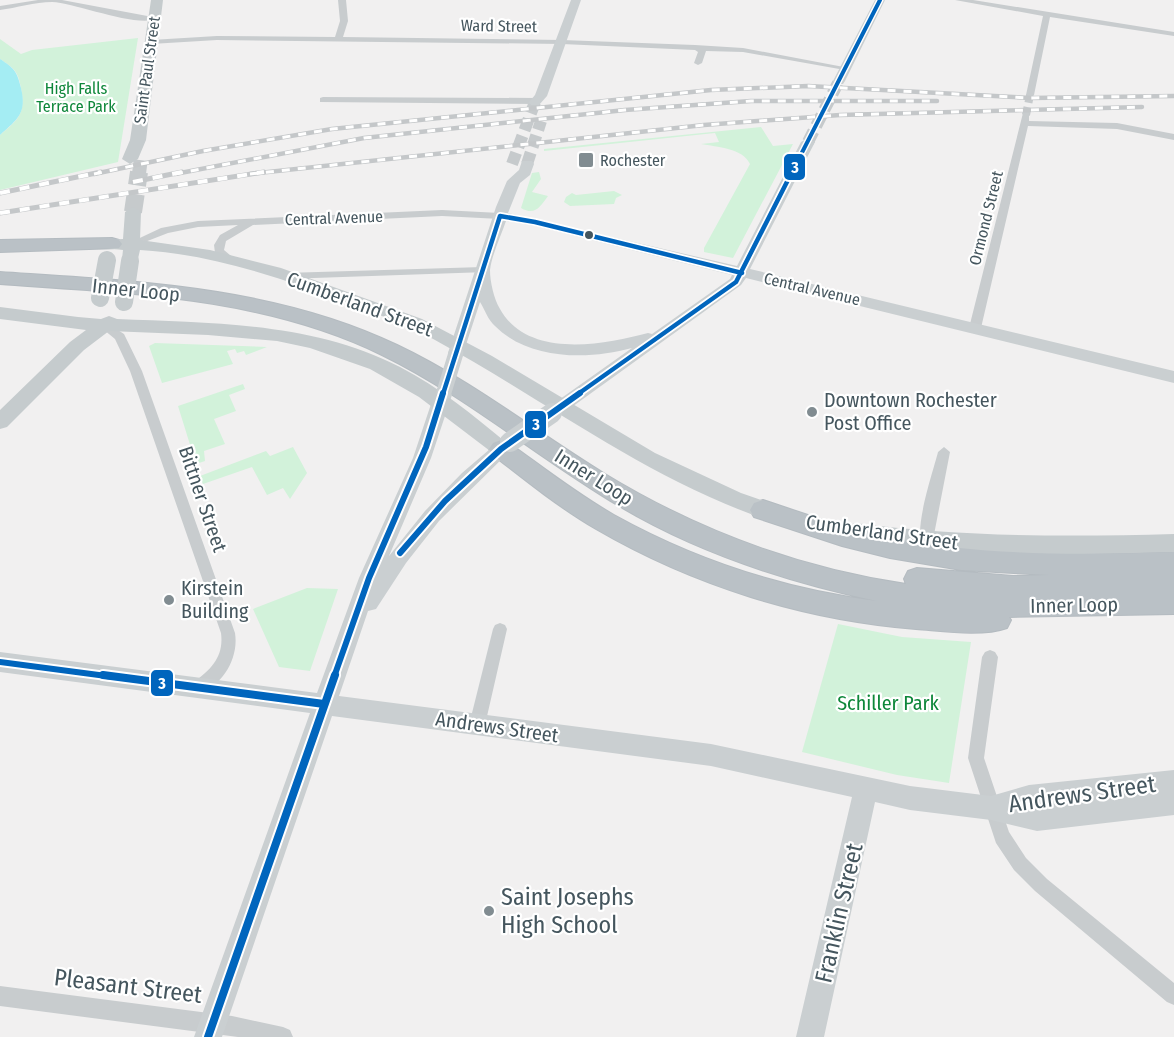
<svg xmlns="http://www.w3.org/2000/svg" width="1174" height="1037" font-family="'Fira Sans Condensed',sans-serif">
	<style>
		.green { fill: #d2f2da }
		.water { fill: #a4edf3 }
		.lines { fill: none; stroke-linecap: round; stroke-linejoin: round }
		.street-tunnel { stroke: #c6cacc; stroke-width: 8; stroke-dasharray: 8 4.5; stroke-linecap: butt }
		.secondary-tunnel { stroke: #c6cacc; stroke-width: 12; stroke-dasharray: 12 6; stroke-linecap: butt }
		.primary-tunnel-far1 { stroke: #c6cacc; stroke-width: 14; stroke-dasharray: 14 7; stroke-linecap: butt }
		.primary-tunnel { stroke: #c6cacc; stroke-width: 18; stroke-dasharray: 18 9; stroke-linecap: butt }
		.highway-casing { stroke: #b4bbc0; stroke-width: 2 }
		.street { fill: #c8ccce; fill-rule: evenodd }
		.secondary { fill: #cacfd1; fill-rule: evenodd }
		.primary { fill: #c5cbcd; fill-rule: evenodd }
		.highway { fill: #bac1c6; fill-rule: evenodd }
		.rail-far1-casing { stroke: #c4c7c9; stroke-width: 4.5 }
		.rail-casing { stroke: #c4c7c9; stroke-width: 5 }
		.rail-far1 { stroke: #fff; stroke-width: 3; stroke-dasharray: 8; stroke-linecap: butt }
		.rail { stroke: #fff; stroke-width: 4; stroke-dasharray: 10; stroke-linecap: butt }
		.secondary-bridge-far1 { stroke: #cacfd1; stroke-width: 15 }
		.secondary-bridge { stroke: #cacfd1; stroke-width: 20 }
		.primary-bridge { stroke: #c5cbcd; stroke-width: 18 }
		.bus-1-far3-casing { stroke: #fff; stroke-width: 7 }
		.bus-1-far2-casing { stroke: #fff; stroke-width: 8 }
		.bus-1-far1-casing { stroke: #fff; stroke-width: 10 }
		.bus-1-casing { stroke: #fff; stroke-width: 12 }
		.bus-1-far3 { stroke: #0065bd; stroke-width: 4 }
		.bus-1-far2 { stroke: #0065bd; stroke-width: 4.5 }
		.bus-1-far1 { stroke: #0065bd; stroke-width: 6 }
		.bus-1 { stroke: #0065bd; stroke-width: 8 }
		.poi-dot { fill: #818c91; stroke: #fff; stroke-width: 2 }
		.bus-dot { fill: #45565e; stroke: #fff; stroke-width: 2 }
		.labels { text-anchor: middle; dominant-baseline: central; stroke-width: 4.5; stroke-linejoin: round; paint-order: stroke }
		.far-street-label { font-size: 16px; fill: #45565e; stroke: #fff }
		.far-park-label { font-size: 16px; fill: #0e873a; stroke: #fff }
		.far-poi-label { font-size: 16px; fill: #45565e; stroke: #fff; text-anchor: start }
		.street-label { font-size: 20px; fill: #45565e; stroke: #fff }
		.poi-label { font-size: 20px; fill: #45565e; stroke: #fff; text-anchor: start }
		.park-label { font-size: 20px; fill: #0e873a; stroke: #fff }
		.near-street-label { font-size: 24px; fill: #45565e; stroke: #fff }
		.near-poi-label { font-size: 24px; fill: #45565e; stroke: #fff; text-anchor: start }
		.line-badge { stroke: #fff; stroke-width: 2 }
		.badge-label { font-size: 16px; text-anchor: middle; font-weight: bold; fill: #fff }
	</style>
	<rect width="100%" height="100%" fill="#f1f0f0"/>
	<!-- green -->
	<path class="green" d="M138,38l-20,124 -118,28v-55c19,-16 26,-22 21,-47 -3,-17 -7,-20 -21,-29v-20l21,15 11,-4z
		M761,127l12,19 20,-2 -60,114 -29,-6v-4l46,-84c-7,-16 -33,-17 -49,-20l18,-2 -4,-9 -171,18v-2z
		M539,172l2,7 -9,13 16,4c-8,11 -13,20 -27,12l11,-35z
		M614,191l8,4 -6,3 -2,6 -44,2 -6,-4 2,-5 6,-4 4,2z
		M155,343l112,4 -21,8 -2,-4 -7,2 -2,-4 -8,2 6,13 -71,19 -13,-37z
		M243,384l2,5 -16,6 7,16 -22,8 11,25 -21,7 1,10 -9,3 -18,-58z
		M293,447l14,26 -17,26 -7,-11 -16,7 -15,-28 -49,17 -3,-8 66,-25 4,5z
		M307,588l31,1 -28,82 -31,-4 -26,-58z
		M838,624l64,13 69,5 -22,141 -52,-8 -95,-23z"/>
	<!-- water -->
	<path class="water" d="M0,59c14,9 17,12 21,29 6,25 -3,31 -21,47z"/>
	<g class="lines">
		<!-- street-tunnel -->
		<path class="street-tunnel" d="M1026,115l4,-20"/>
		<!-- secondary-tunnel -->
		<path class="secondary-tunnel" d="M808,142l31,-61
			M512,164l23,-62
			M527,164l14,-43"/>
		<!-- primary-tunnel-far1 -->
		<path class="primary-tunnel-far1" d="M139,174l2,-17"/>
		<!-- primary-tunnel -->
		<path class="primary-tunnel" d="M133,212l6,-40"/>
		<defs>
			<path id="highway" d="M112,238l7,2 3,4 -3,4 -119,4v-12z
				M0,272c133,9 274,14 397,73 74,35 138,86 208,129 92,56 194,94 301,110l-2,-5 4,-8 9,-3 96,8 36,-1 -88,-5 -71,-12 -48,-12 -88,-29 -4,-7 4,-7 9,-3c42,14 84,29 128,38 93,18 188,17 283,14v62l-165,3 2,3 -4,8c-25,9 -64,3 -91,1 -112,-9 -222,-43 -320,-100 -36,-21 -70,-48 -103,-74l-4,-6 4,-6 8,-3 8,3c35,25 68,51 105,72 83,46 170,74 263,86 -90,-19 -179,-48 -258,-95 -81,-48 -153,-110 -237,-151 -118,-58 -254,-62 -382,-71z"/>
		</defs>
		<!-- highway casing -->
		<use href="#highway" class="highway-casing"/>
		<!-- street -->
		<path class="street" d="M38,0h24l96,18c-19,11 -82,-15 -106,-16 -17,0 -36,6 -52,8v-4z
			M338,0h8l2,21 -5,16 219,3 133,5 48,3 106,20 -4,2 -102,-18 -37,-1 -4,12 -4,2 -4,-2 4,-11 -3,-2 -133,-6 -345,-4 -66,4 -4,-2 4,-2 66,-4 118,1 5,-16z
			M955,0h18l201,32v4l-124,-19 -16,78 -4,3 -4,-3 17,-79z
			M323,97l213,1 4,3 -4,3 -216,-2v-4z
			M1023,113h6v8l88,2 57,11v6l-57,-11 -89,-3 -47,202 -6,4 -6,-4z
			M442,210l58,3 5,3 -5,3 -58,-3 -189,9 -27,16 -2,9 13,11 -5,3 -17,-11 -1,-8 6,-10 18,-10 -40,2 -30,6 -36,14 -5,-3 34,-16 37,-7z
			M483,267l4,1v4l-202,7 -5,-3 5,-3z
			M104,321l20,13 18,37 93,262c4,25 -12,52 -36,61l-5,-2 -3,-5 3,-5c18,-13 30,-26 27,-49l-91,-262 -15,-32 -17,-14z
			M944,447l6,5 -18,93h-10c-8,-18 11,-73 16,-93z
			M500,623l5,2 2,4 -22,96 -2,5 -6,2 -6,-2 -2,-5 24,-96 2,-4z
			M990,650l5,2 3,5 -14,101 25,74 17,26 21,21 127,104v22l-7,-3 -132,-111 -21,-21 -18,-27 -28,-85 14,-101 3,-5z
			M0,986l232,30 51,11 7,3 3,7h-55l-238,-31z"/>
		<!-- secondary -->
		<path class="secondary" d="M571,0h10l-34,96 -8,9h-8l-2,-3 6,-7z
			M875,0h10l-40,81 -2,3h-8l-2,-3z
			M808,138l7,4 -65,127 424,102v12l-428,-105 -5,7 -183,132 -6,2 -6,-2 -3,-4 3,-4 86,-61c-44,12 -103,12 -137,-22 -7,-6 -10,-16 -15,-24l-18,55h-12l-2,-4 48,-146 11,-26 12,-11 3,-9h10l2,3 -4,11 -10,8 -12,30 229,53 64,-124zM506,221l29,5 197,49 -2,4 -78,55 -4,-1c-45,12 -120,26 -148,-24 -6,-10 -10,-27 -10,-39 2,-16 11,-34 16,-49z
			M444,386l6,2 3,4 -22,66 -42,98 36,-45 37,-38 42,-36 6,-2 6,2 3,5 -80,79 -33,42 -30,46 -8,2 -29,85 372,48 199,42 81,10 38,-11 145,-15v45l-137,16 -46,-11 -81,-10 -35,-8 -51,235h-28l56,-240 -141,-31 -379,-50 -110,321h-28l116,-324 -310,-41v-20l317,41 42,-115 54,-120 22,-66 3,-4z"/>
		<!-- primary -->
		<path class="primary" d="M151,0h12l-17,140 -8,19 -8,5 -8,-5 8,-19z
			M133,207l8,5 -1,28 70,10 71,18 141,51 70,37 163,97 86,40 46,16 3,6 -3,6 -8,3c-129,-42 -227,-120 -344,-184 -27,-15 -56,-25 -84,-36 -67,-25 -139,-50 -211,-54l-3,13h-12l-3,-4 1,-9 -17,-2 -3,-4 3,-4 17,-1 2,-27z
			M0,307l78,10 23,2 8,-3 8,3c96,4 195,3 283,48 39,20 74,49 108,77l4,5 -4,5 -7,3 -7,-3 -75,-57 -49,-28 -60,-21 -33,-7 -69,-6 -99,-4 -25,19 -77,77 -7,2v-19l70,-68 16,-12 -86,-11z
			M855,523c106,14 212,14 319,11v18l-120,3 -79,-2 -80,-7 -48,-8 -3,-6 3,-6z"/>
		<!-- highway -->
		<use href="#highway" class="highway"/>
		<defs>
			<path id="rail-far1" d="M94,174l109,-23 129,-22 379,-39 97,-4 222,12 144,-2
				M175,174l189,-36 261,-28 126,-9h186
				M250,174l454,-49 136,-10 302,-8"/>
			<path id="rail" d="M133,182l49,-10
				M0,193l101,-21
				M0,213l264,-41"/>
		</defs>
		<!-- rail-far1 casing -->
		<use href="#rail-far1" class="rail-far1-casing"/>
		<!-- rail casing -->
		<use href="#rail" class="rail-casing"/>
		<!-- rail-far1 -->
		<use href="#rail-far1" class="rail-far1"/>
		<!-- rail -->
		<use href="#rail" class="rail"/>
		<!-- secondary-bridge-far1 -->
		<path class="secondary-bridge-far1" d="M444,392l12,-39"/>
		<!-- secondary-bridge -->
		<path class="secondary-bridge" d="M510,442l42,-29"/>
		<!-- primary-bridge -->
		<path class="primary-bridge" d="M100,298l7,-38
			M124,302l6,-41"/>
		<defs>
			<path id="bus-1-far3" d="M791,174l89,-174"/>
			<path id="bus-1-far2" d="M443,394l57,-178 35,6 207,51
				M578,394l158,-112 56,-110"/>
			<path id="bus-1-far1" d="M400,553l45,-52 56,-52 79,-56
				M0,662l114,15
				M334,677l35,-99 57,-131 17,-54"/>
			<path id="bus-1" d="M103,675l221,29
				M208,1037l127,-362"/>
		</defs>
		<!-- bus-1-far3 casing -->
		<use href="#bus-1-far3" class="bus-1-far3-casing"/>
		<!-- bus-1-far2 casing -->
		<use href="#bus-1-far2" class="bus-1-far2-casing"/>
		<!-- bus-1-far1 casing -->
		<use href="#bus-1-far1" class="bus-1-far1-casing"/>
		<!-- bus-1 casing -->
		<use href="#bus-1" class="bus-1-casing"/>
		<!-- bus-1-far3 -->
		<use href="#bus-1-far3" class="bus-1-far3"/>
		<!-- bus-1-far2 -->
		<use href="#bus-1-far2" class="bus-1-far2"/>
		<!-- bus-1-far1 -->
		<use href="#bus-1-far1" class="bus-1-far1"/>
		<!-- bus-1 -->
		<use href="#bus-1" class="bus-1"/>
	</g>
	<!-- markers -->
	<g class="poi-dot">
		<rect x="578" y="152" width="16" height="16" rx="3"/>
		<circle cx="812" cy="412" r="6"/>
		<circle cx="169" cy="600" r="6"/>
		<circle cx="489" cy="911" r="6"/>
	</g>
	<circle class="bus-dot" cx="589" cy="235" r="5"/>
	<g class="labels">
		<!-- far-street labels -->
		<g class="far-street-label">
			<text transform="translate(499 26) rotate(1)">Ward Street</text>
			<text transform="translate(147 70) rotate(-82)">Saint Paul Street</text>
			<text transform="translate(334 218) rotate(-2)">Central Avenue</text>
			<text transform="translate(986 218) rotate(-76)">Ormond Street</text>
			<text transform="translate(812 289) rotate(13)">Central Avenue</text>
		</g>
		<!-- far-park labels -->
		<g class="far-park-label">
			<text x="76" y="88">High Falls<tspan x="76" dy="18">Terrace Park</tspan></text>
		</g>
		<!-- far-poi labels -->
		<g class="far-poi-label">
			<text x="600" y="160">Rochester</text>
		</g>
		<!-- street labels -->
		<g class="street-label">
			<text transform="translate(136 290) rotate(6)">Inner Loop</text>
			<text transform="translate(360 304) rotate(20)">Cumberland Street</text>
			<text transform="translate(594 477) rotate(32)">Inner Loop</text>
			<text transform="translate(203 499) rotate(71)">Bittner Street</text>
			<text transform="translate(882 532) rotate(8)">Cumberland Street</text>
			<text transform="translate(1074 605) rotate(-1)">Inner Loop</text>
			<text transform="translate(497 727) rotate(8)">Andrews Street</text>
		</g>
		<!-- poi labels -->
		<g class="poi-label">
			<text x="824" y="400">Downtown Rochester<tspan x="824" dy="23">Post Office</tspan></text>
			<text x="181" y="588">Kirstein<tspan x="181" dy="23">Building</tspan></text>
		</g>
		<!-- park labels -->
		<g class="park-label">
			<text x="888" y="703">Schiller Park</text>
		</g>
		<!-- near-street labels -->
		<g class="near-street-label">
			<text transform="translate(1082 794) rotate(-8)">Andrews Street</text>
			<text transform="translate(839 913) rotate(-77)">Franklin Street</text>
			<text transform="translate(128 986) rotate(7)">Pleasant Street</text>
		</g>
		<!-- near-poi labels -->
		<g class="near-poi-label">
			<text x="501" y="897">Saint Josephs<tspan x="501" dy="28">High School</tspan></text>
		</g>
	</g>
	<g class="line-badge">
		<rect x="783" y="153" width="23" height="28" rx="6" fill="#0065bd"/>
		<rect x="524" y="410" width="23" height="29" rx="6" fill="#0065bd"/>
		<rect x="150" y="669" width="24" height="28" rx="6" fill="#0065bd"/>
	</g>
	<g class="badge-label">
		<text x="795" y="173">3</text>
		<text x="536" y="430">3</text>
		<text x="162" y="689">3</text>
	</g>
</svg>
